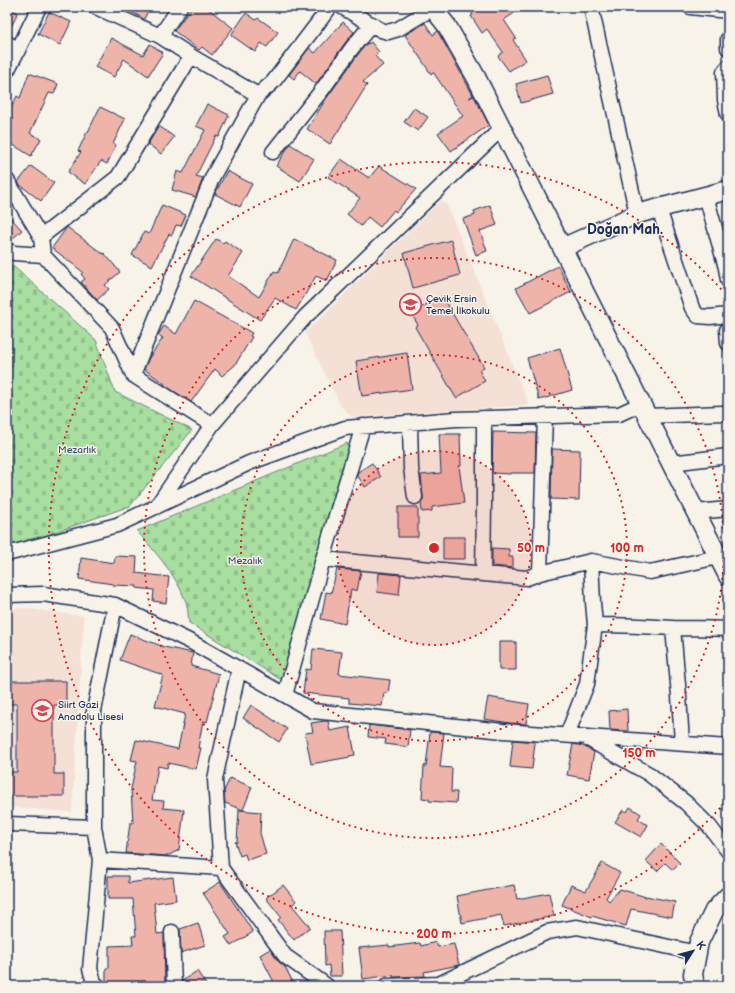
<svg xmlns="http://www.w3.org/2000/svg" width="735" height="993" font-family="'Balsamiq Sans',sans-serif">
	<style>
		.built { fill: #f4e0d5 }
		.cemetery { fill: url(#cemetery-stones); stroke: #628680 }
		.building { fill: #eeb4aa; stroke: #1b2f5e }
		.lines { fill: none; stroke-linecap: round; stroke-linejoin: round }
		.minor-casing { stroke: #1b2f5e; stroke-width: 17 }
		.major-casing { stroke: #1b2f5e; stroke-width: 21 }
		.minor { stroke: #f7f3e8; stroke-width: 14 }
		.major { stroke: #f7f3e8; stroke-width: 18 }
		.ring { fill: none; stroke: #d62828; stroke-width: 2; stroke-dasharray: 2 4 }
		.labels { text-anchor: middle; dominant-baseline: central; stroke-width: 3; stroke-linejoin: round; paint-order: stroke }
		.poi-label { font-size: 10px; fill: #1b2f5e; stroke: #f7f3e8; text-anchor: start }
		.park-label { font-size: 10px; fill: #37526b; stroke: #f7f3e8 }
		.district-label { font-size: 14px; font-weight: bold; fill: #1b2f5e; stroke: #f7f3e8 }
		.centre { fill: #d62828; stroke: #f7f3e8; stroke-width: 2 }
		.ring-label { font-size: 12px; text-anchor: middle; font-weight: bold; fill: #d62828; stroke: #f7f3e8; stroke-width: 3; stroke-linejoin: round; paint-order: stroke }
	</style>
	<defs>
		<pattern id="cemetery-stones" width="16" height="16" patternUnits="userSpaceOnUse"><rect width="16" height="16" fill="#a9dea1"/><path d="M2 7V4a2 2 0 0 1 4 0v3zM10 15v-3a2 2 0 0 1 4 0v3z" fill="#91bf8d"/></pattern>
	</defs>
	<rect width="100%" height="100%" fill="#f7f3e8"/>
	<filter id="ink" filterUnits="userSpaceOnUse"><feTurbulence type="fractalNoise" baseFrequency=".025" numOctaves="2"/><feDisplacementMap in="SourceGraphic" scale="8" xChannelSelector="R" yChannelSelector="G"/><feConvolveMatrix kernelMatrix="1 2 1 2 8 2 1 2 1" color-interpolation-filters="sRGB"/></filter>
	<g filter="url(#ink)">
		<!-- built -->
		<path class="built" d="M441,200l7,7 81,198 -177,12 -11,-11 -36,-73z
			M21,608l63,8 -12,196 -65,-5v-198z"/>
		<!-- cemetery -->
		<path class="cemetery" d="M7,265l6,1 83,74 19,52 77,38 -62,76 -123,43z
			M347,443l2,5 -64,226 -5,5 -91,-56c-1,-7 -1,-15 -3,-21 -10,-28 -31,-50 -49,-71z"/>
		<!-- building -->
		<path class="building" d="M7,7l11,6 -11,22z
			M122,7h28l-6,12z
			M192,7h14l27,21 -21,27 -10,-8 -3,3 -25,-19z
			M467,7h56l-19,13 12,18 -3,2 13,20 -17,11 -11,-15 5,-4 -16,-23 -5,4 -11,-17 2,-1z
			M49,12l22,10 -11,23 -22,-11z
			M246,13l10,7 2,-2 20,14 -11,15 -6,-4 -6,9 -24,-17z
			M343,22l11,10 -9,11 -29,41 -16,-13 -6,8 -5,-4 20,-27 6,5z
			M425,23l8,12 5,-4v1l35,63 -4,3 5,-2 15,29 -38,26 -13,-18 25,-17 -30,-44 -2,2 -26,-39z
			M111,38l32,17 7,-11 13,9 -15,23 -24,-17 -10,18 -19,-10z
			M371,42l8,10 -4,4 8,9 -20,17 4,3 -37,59 -23,-15 19,-30 33,-46 8,-10 1,1z
			M29,73l29,11 -4,10 -5,-1 -19,40 11,6 -10,17 -24,-15v-12l6,-10 -6,-3 10,-20 3,2z
			M547,75l6,19 -32,9 -5,-19z
			M207,104l22,11 -10,22 -3,-1 -20,40 7,2 -7,19 -24,-7 5,-19 6,2 22,-43 -9,-4z
			M100,107l25,12 -12,25 3,1 -9,19 -6,-3 -16,23 -17,-12 13,-20 -3,-1 9,-19h1z
			M414,108l14,9 -10,14 -14,-9z
			M159,126l15,11 -13,17 -13,-10z
			M290,144l24,15 -14,22 -24,-15z
			M341,159l28,19 10,-12 37,23 -20,23 -2,-2 -14,17 -12,-10 -7,9 -14,-12 13,-16 -32,-21z
			M31,166l23,17 -13,18 -21,-16 -2,-3z
			M227,171l25,13 -12,23 -25,-13z
			M162,205l24,10 -5,11 -5,-1 -4,10 -3,-1 -17,32 -20,-11 12,-23 5,2z
			M490,205l7,20 -17,6 7,20 -11,4 -13,-36 12,-4 -1,-4z
			M7,214l15,16 -13,12h-2z
			M67,227l36,27 1,-1 16,19 -15,13 4,4 -12,11 -16,-18 4,-3 -4,-5 2,-2 -31,-24z
			M216,239l7,4 2,-2 18,12 -15,23 31,21 15,-26 4,2 16,-34 43,21 -10,21 -11,-5 -20,34 -21,-12 -15,22 -69,-44z
			M451,240l9,35 -47,13 -9,-35z
			M558,266l13,26 -41,21 -14,-25z
			M442,296l42,71 -5,3 6,11 -29,17 -41,-71 3,-2 -7,-12z
			M194,301l58,32 -2,3 2,1 -17,28 -13,11 -7,-7 -24,33 -27,-17 1,-1 -21,-15 5,-11 14,-20 -5,-3 6,-9 12,8z
			M560,348l12,42 -33,10 -12,-42z
			M407,353l5,36 -50,7 -6,-35z
			M493,432l43,1 -1,40h-25v1l-18,-1z
			M439,434h21l1,32h-2l5,37 -32,4v4l-10,1 -1,-9 2,-3v-4l-2,-21 20,-2z
			M552,449l28,1 -1,50 -28,-1z
			M372,463l9,14 -16,10 -8,-12 1,-3z
			M398,507h20v30h-20z
			M443,537h22v22h-22z
			M492,548l17,1v8h4v11l-21,-2z
			M115,556l22,1 -1,16 33,4 -3,26 -13,-2 1,-11 -18,-2 1,-2 -24,-1v-1l-34,-5 2,-21 33,5z
			M337,569l24,2 -4,20 -6,-2 -6,35 -24,-5 5,-27 5,1z
			M379,573l22,2 -2,20 -22,-3z
			M130,634l34,13 29,6 -2,13 28,8 -12,48 -4,-1 -5,27h3l-5,21 -28,-6 -1,5 -9,-2 -6,34 12,1 -1,7 21,2 -5,40 -10,5h-3v1l-40,-3 4,-30h3l-2,-34 6,-28 -6,-1 5,-20 42,9 7,-35 -30,-8 8,-31 -43,-15z
			M499,642h17v28h-17z
			M313,649l29,3 -3,22 51,6 -2,13h-4l-2,13 -33,-3v-5l-46,-5 3,-24 5,1z
			M8,681h58v24h-12v69h10v22h-57v-24h10v-68h-9z
			M488,697l41,7 -3,20 -16,-1 -26,-4z
			M251,705l36,24 -8,13 -36,-24z
			M627,709l1,22 -18,-1 -1,-19z
			M325,721h3l2,10 20,-4 5,28 -6,1 1,1 -39,7 -6,-31 8,-1 -2,-9z
			M369,725l41,5 -2,17 -23,-3 1,-5 -18,-2z
			M430,732l14,1 -4,34 12,1 -1,24h6l-1,11 -27,-2v-2l-7,-1 2,-32h2z
			M513,740l22,2 -3,27 -22,-2z
			M573,744l10,2 11,6 -5,27 -22,-4z
			M230,778l22,9 -9,23 -18,-7 -1,-12z
			M630,807l11,7 -3,5 10,6 -7,12 -26,-15 8,-12 4,2z
			M239,810l22,2 -1,21 6,21 -19,6 -2,-6 -5,2 -5,-14h2z
			M661,844l19,19 -7,7 -8,-7 -8,8 -11,-10z
			M602,863l18,10 -14,25 3,3 11,-12 26,8v-1l29,6 -3,15 -41,-8 -5,17 -34,-10v1l-30,-12 9,-20 15,6z
			M108,876h20v7l45,-6 3,23 -22,3 3,31 7,-1 1,53h-19v-1h-40v-17h3v-22l24,-1 -1,-9h4l-3,-37h-25z
			M220,882l33,50 -22,14 -6,-9 5,-3 -27,-41z
			M283,885l13,16 -4,4 18,22 -16,13 -16,-20 3,-3 -15,-19z
			M514,885l3,14 32,-6 5,23 -50,10 -3,-11 -39,8 -5,-27z
			M198,923l7,22 -24,8 -1,-24z
			M324,931h16l2,45h-12l-1,-11 -4,1z
			M436,942l2,5 16,-3 5,21 -35,7 1,4 -32,1v-2l-30,4 -4,-31 30,-3v2l31,-4 1,3z
			M270,949l8,12 7,6 10,19h-19l-16,-31z
			M197,971l10,15h-25v-5z"/>
		<g class="lines">
			<defs>
				<path id="minor" d="M96,7l64,29 31,20 67,39
					M342,7l39,23 7,2 10,-3 35,-21
					M591,7l46,207
					M690,7l38,4
					M160,36l20,-29
					M728,39v9
					M7,43l11,7
					M728,67l-4,5 1,28 3,14
					M7,71l11,-21 21,-43
					M273,152l49,-62 30,-42 20,-24
					M7,180l34,57 2,18 69,73 21,47 79,50 -56,82
					M706,196l20,72 2,12
					M659,209l33,99 6,8 12,1 18,-2
					M41,237l77,-60 73,-121
					M7,250l7,3 29,2
					M728,330h-1l1,13
					M133,375l80,-199 45,-81 15,-13 57,-75
					M647,416l75,-3 6,1
					M410,423l1,45 4,29
					M212,425l93,-108 197,-189
					M671,463l57,-7
					M696,512l32,-3
					M7,554l110,-29 132,-62 96,-35 111,-9 163,-5 22,-10
					M323,559l204,19 13,-5 51,-12 59,11 68,-15
					M540,573l5,-157
					M483,574l1,-70v-86
					M7,595l36,-1 72,11 78,38 120,68 190,20 225,16
					M595,625c26,0 52,1 77,3 19,0 37,0 56,1
					M673,628l6,68 3,47
					M239,669l-24,110 6,89 64,88 42,30
					M285,695l38,-136 40,-133
					M567,735l20,-51 8,-59 -2,-23 -2,-41
					M588,739l61,35 37,29 24,24 18,24
					M7,824l87,3
					M100,860l121,8
					M172,932l2,54
					M98,986l-4,-4 -4,-13 10,-109 -6,-33v-116l21,-106
					M386,986l53,-2 108,-52 30,-5 120,26"/>
				<path id="major" d="M432,7l15,19 29,51 252,499
					M562,248l75,-34 91,-24
					M695,986l-2,-12 6,-32 15,-31 14,-15"/>
			</defs>
			<!-- minor casing -->
			<use href="#minor" class="minor-casing"/>
			<!-- major casing -->
			<use href="#major" class="major-casing"/>
			<!-- minor -->
			<use href="#minor" class="minor"/>
			<!-- major -->
			<use href="#major" class="major"/>
		</g>
	</g>
	<!-- distance rings -->
	<circle cx="434" cy="548" r="97" fill="#d62828" fill-opacity=".12"/>
	<g class="ring">
		<circle cx="434" cy="548" r="97"/>
		<circle cx="434" cy="548" r="193"/>
		<circle cx="434" cy="548" r="290"/>
		<path d="M728 799A386 386 0 1 1 728 297"/>
	</g>
	<!-- icons -->
	<defs>
		<symbol id="school-ring" viewBox="-11 -11 22 22"><circle r="9.5" fill="#f7f3e8" stroke="#d1495b" stroke-width="1.5"/><path d="M0-5L7-2L0 1L-7-2ZM-4 1L0 2.5L4 1V4Q0 6-4 4Z" fill="#d1495b"/></symbol>
	</defs>
	<g fill-rule="evenodd">
		<use href="#school-ring" x="398" y="292" width="25" height="25"/>
		<use href="#school-ring" x="30" y="698" width="25" height="25"/>
	</g>
	<g class="labels">
		<!-- poi labels -->
		<g class="poi-label">
			<text x="426" y="299">Çevik Ersin<tspan x="426" dy="12">Temel İlkokulu</tspan></text>
			<text x="58" y="705">Siirt Gazi<tspan x="58" dy="12">Anadolu Lisesi</tspan></text>
		</g>
		<!-- park labels -->
		<g class="park-label">
			<text x="77" y="450">Mezarlık</text>
			<text x="245" y="561">Mezalık</text>
		</g>
		<!-- district labels -->
		<g class="district-label">
			<text x="625" y="229">Doğan Mah.</text>
		</g>
	</g>
	<circle cx="434" cy="548" r="6" class="centre"/>
	<g class="ring-label">
		<text x="531" y="552">50 m</text>
		<text x="627" y="552">100 m</text>
		<text x="639" y="757">150 m</text>
		<text x="434" y="938">200 m</text>
	</g>
	<!-- margin -->
	<rect width="735" height="993" fill="none" stroke="#f7f3e8" stroke-width="24"/>
	<rect x="12" y="12" width="711" height="969" fill="none" stroke="#1b2f5e" stroke-width="1.5" filter="url(#ink)"/>
	<!-- north arrow -->
	<g transform="translate(693 951) rotate(54)" stroke="#f7f3e8" stroke-width="3" paint-order="stroke">
	<path d="M0-3L7 15L0 10L-7 15Z" fill="#1b2f5e"/>
	<text y="-6" font-size="11" font-weight="bold" text-anchor="middle" fill="#1b2f5e">K</text>
	</g>
</svg>
